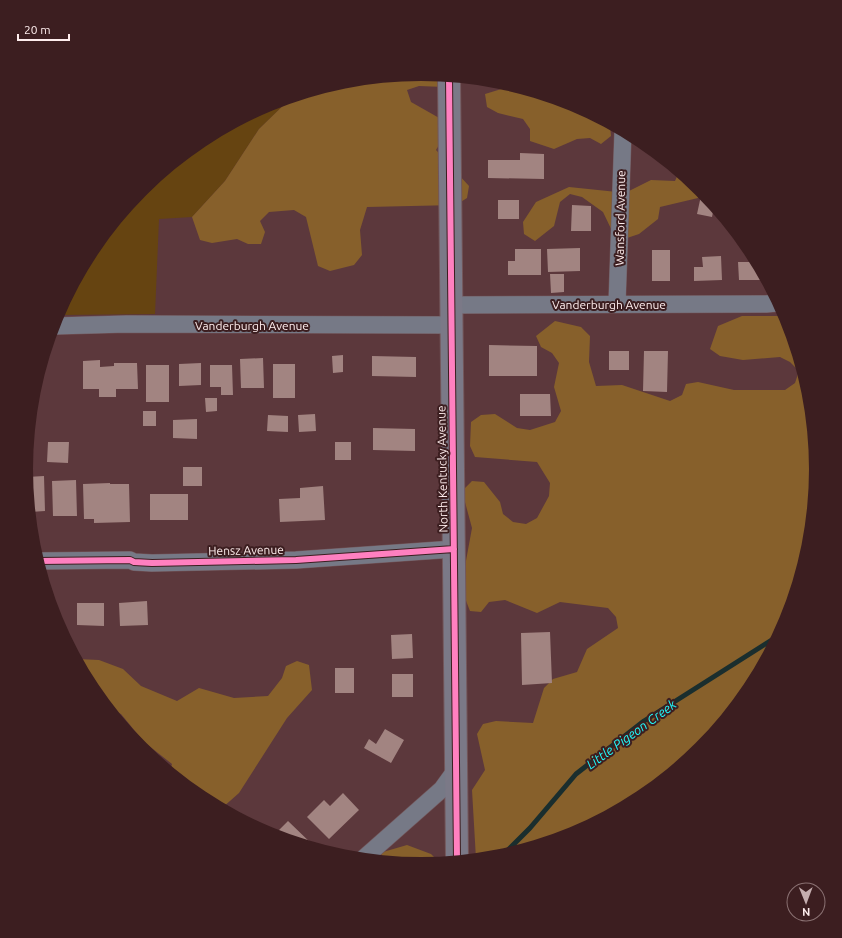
<svg xmlns="http://www.w3.org/2000/svg" width="842" height="938" font-family="Ubuntu,sans-serif">
	<style>
		.green { fill: #641 }
		.forest { fill: #87602b }
		.lines { fill: none; stroke-linecap: round; stroke-linejoin: round }
		.stream { stroke: #1a2e2e; stroke-width: 5 }
		.building { fill: #a28481 }
		.street-casing { stroke: #73575b; stroke-width: 18 }
		.secondary-casing { stroke: #73575b; stroke-width: 24 }
		.street { stroke: #767986; stroke-width: 17 }
		.secondary { stroke: #7b7987; stroke-width: 22 }
		.cycleway-casing { stroke: #3c1e20; stroke-width: 8 }
		.cycleway { stroke: #ff80c0; stroke-width: 6 }
		.labels { text-anchor: middle; dominant-baseline: central; stroke-width: 4; stroke-linejoin: round; paint-order: stroke }
		.street-label { font-size: 12px; fill: #feeded; stroke: #3c1e20 }
		.water-label { font-size: 13px; font-style: italic; fill: #21f9fb; stroke: #3c1e20 }
	</style>
	<rect width="100%" height="100%" fill="#5c383c"/>
	<!-- green -->
	<path class="green" d="M291,98l-32,31 -34,52 -33,36 -33,2 -4,95 -97,1 35,-66 49,-59 60,-50 68,-36z"/>
	<!-- forest -->
	<path class="forest" d="M421,74l28,3 -5,10 -25,-1 -12,4 4,12 30,17 8,9 -13,22 33,36 -2,12 -11,7 -89,2 -7,23 2,25 -8,10 -24,6 -12,-5 -12,-49 -12,-7 -25,2 -9,9 5,11 -4,12h-13l-11,-5 -25,4 -12,-3 -8,-23 33,-36 34,-52 32,-31 53,-16z
		M508,87l23,5 41,12 38,20 1,12 -10,8 -11,-6 -13,1 -23,10 -24,-8v-12l-7,-10 -25,-6 -11,-6 -2,-13z
		M679,172l21,17 -2,9 -38,9 -2,12 -19,15 -12,4 -13,-3 -11,-23 -21,-15 -12,-3 -10,8 -6,24 -19,15 -11,-7 -1,-12 13,-20 33,-15 48,5 12,-1 22,-11 24,1z
		M742,316h43l23,76 8,77 -8,77 -22,74 -37,69 -49,59 -60,50 -68,36 -74,22 -22,3 -4,-69 13,-20 -8,-36 6,-10 13,-3 37,2 11,-35 9,-9 24,-7 10,-23 31,-21 -2,-11 -8,-9 -48,-6 -23,11 -32,-13 -16,2 -8,10 -11,-1 -9,-23 11,-60 -10,-37 10,-10 12,1 16,20 3,12 10,8 13,2 11,-6 12,-22 1,-13 -13,-21 -62,-5 -5,-11 1,-24 10,-7 14,-1 22,14 13,2 25,-8 6,-11 -7,-24 5,-24 -7,-10 -11,-6 -5,-11 19,-15 26,6 9,9 -1,26 7,24 26,-1 48,16 12,-6 4,-11 12,-2 36,8h51l10,-7 4,-12 -9,-9 -10,-5 -37,3 -23,-4 -10,-7 8,-23z
		M77,659l22,1 24,9 18,17 36,15 22,-13 35,10 34,-2 14,-18 4,-12 11,-5 12,4 3,25 -25,28 -48,75 -17,15 -21,-11 -31,-25 2,-8 -28,-22 -23,-28 -10,-4 -19,-22z
		M407,845l24,9 8,8 -18,2 -43,-4 5,-8z"/>
	<g class="lines">
		<!-- stream -->
		<path class="stream" d="M503,855l27,-27 46,-54 68,-53 134,-85"/>
	</g>
	<!-- building -->
	<path class="building" d="M520,153l24,1v25l-56,-1v-18h32z
		M702,191l12,16 -2,10 -15,-3z
		M498,200h21v19h-21z
		M572,205l19,1v25h-20z
		M580,248v23l-32,1 -1,-23z
		M515,249h26v26h-33v-14h7z
		M652,250h18v31h-18z
		M721,256l1,24 -28,1v-14h9l-1,-10z
		M738,262h18l10,18h-27z
		M550,274h14v18l-13,1z
		M489,345l48,1v30h-48z
		M609,351h20v19h-20z
		M644,351h24l-1,41 -24,-1z
		M343,355v17l-10,1 -1,-17z
		M372,356l44,1v20l-44,-1z
		M263,358l1,30h-23l-1,-29z
		M100,360v7l14,-1v-3h23l1,26h-22v8h-17v-8h-16v-28z
		M201,363v22l-22,1v-22z
		M273,364h22v34h-22z
		M146,365h23v37h-23z
		M210,365h22l1,30h-12v-8h-11z
		M520,394h30l1,22h-31z
		M205,398h12v13l-11,1z
		M143,411h13v15h-13z
		M315,414l1,17 -17,1 -1,-17z
		M268,415l20,1v16l-21,-1z
		M197,419v20l-24,-1v-18z
		M373,428l42,1v22l-42,-1z
		M48,442h21l-1,21 -21,-1z
		M335,442h16v18h-16z
		M183,467h19v19h-19z
		M44,476l1,35 -15,1 -3,-35z
		M76,480l1,36h-24l-1,-35z
		M110,483v1h19l1,38 -36,1v-4h-10l-1,-35z
		M323,486l2,34 -45,2 -1,-23 21,-1v-10z
		M150,494h38v26h-38z
		M147,601l1,24 -28,1 -1,-23z
		M77,603h27v23l-27,-1z
		M550,632l2,51 -30,2 -1,-52z
		M412,634l1,24 -21,1 -1,-24z
		M335,668h19v25h-19z
		M392,674h21v23h-21z
		M385,729l19,11 -13,23 -27,-15 5,-9 7,5z
		M343,793l16,17 -30,29 -22,-22 17,-17 6,6z
		M288,821l27,26 -41,-12z"/>
	<g class="lines">
		<defs>
			<path id="street" d="M617,304l6,-173
				M452,305l314,-1 12,-1
				M54,326l73,-2 324,1
				M38,561l92,-1 4,2 18,1 144,-3 158,-11
				M364,858l78,-69 13,-18"/>
			<path id="secondary" d="M449,77l8,783"/>
		</defs>
		<!-- street casing -->
		<use href="#street" class="street-casing"/>
		<!-- secondary casing -->
		<use href="#secondary" class="secondary-casing"/>
		<!-- street -->
		<use href="#street" class="street"/>
		<!-- secondary -->
		<use href="#secondary" class="secondary"/>
		<defs>
			<path id="cycleway" d="M449,77l8,783
				M38,561l92,-1 4,2 18,1 144,-3 158,-11"/>
		</defs>
		<!-- cycleway casing -->
		<use href="#cycleway" class="cycleway-casing"/>
		<!-- cycleway -->
		<use href="#cycleway" class="cycleway"/>
	</g>
	<g class="labels">
		<!-- street labels -->
		<g class="street-label">
			<text transform="translate(620 218) rotate(-89)">Wansford Avenue</text>
			<text x="609" y="304">Vanderburgh Avenue</text>
			<text x="252" y="325">Vanderburgh Avenue</text>
			<text transform="translate(442 469) rotate(-91)">North Kentucky Avenue</text>
			<text transform="translate(246 550) rotate(-1)">Hensz Avenue</text>
		</g>
		<!-- water labels -->
		<g class="water-label">
			<text transform="translate(631 734) rotate(-36)">Little Pigeon Creek</text>
		</g>
	</g>
	<!-- crop -->
	<path d="M0 0H842V938H0ZM33 469a388 388 0 1 1 776 0a388 388 0 1 1-776 0Z" fill="#3c1e20" fill-rule="evenodd"/>
	<!-- north arrow -->
	<g transform="translate(806 902) rotate(179)"><circle r="19" fill="#3c1e20" stroke="#8a7172"/>
	<path d="M0-3L7 15L0 10L-7 15Z" fill="#c5aeaf"/>
	<text y="-6" font-size="11" font-weight="bold" text-anchor="middle" fill="#feeded">N</text>
	</g>
	<!-- scale -->
	<path d="M18 34v6h51v-6" fill="none" stroke="#feeded" stroke-width="2"/>
	<text x="24" y="34" font-size="12" fill="#feeded" stroke="#3c1e20" stroke-width="3" paint-order="stroke">20 m</text>
</svg>
